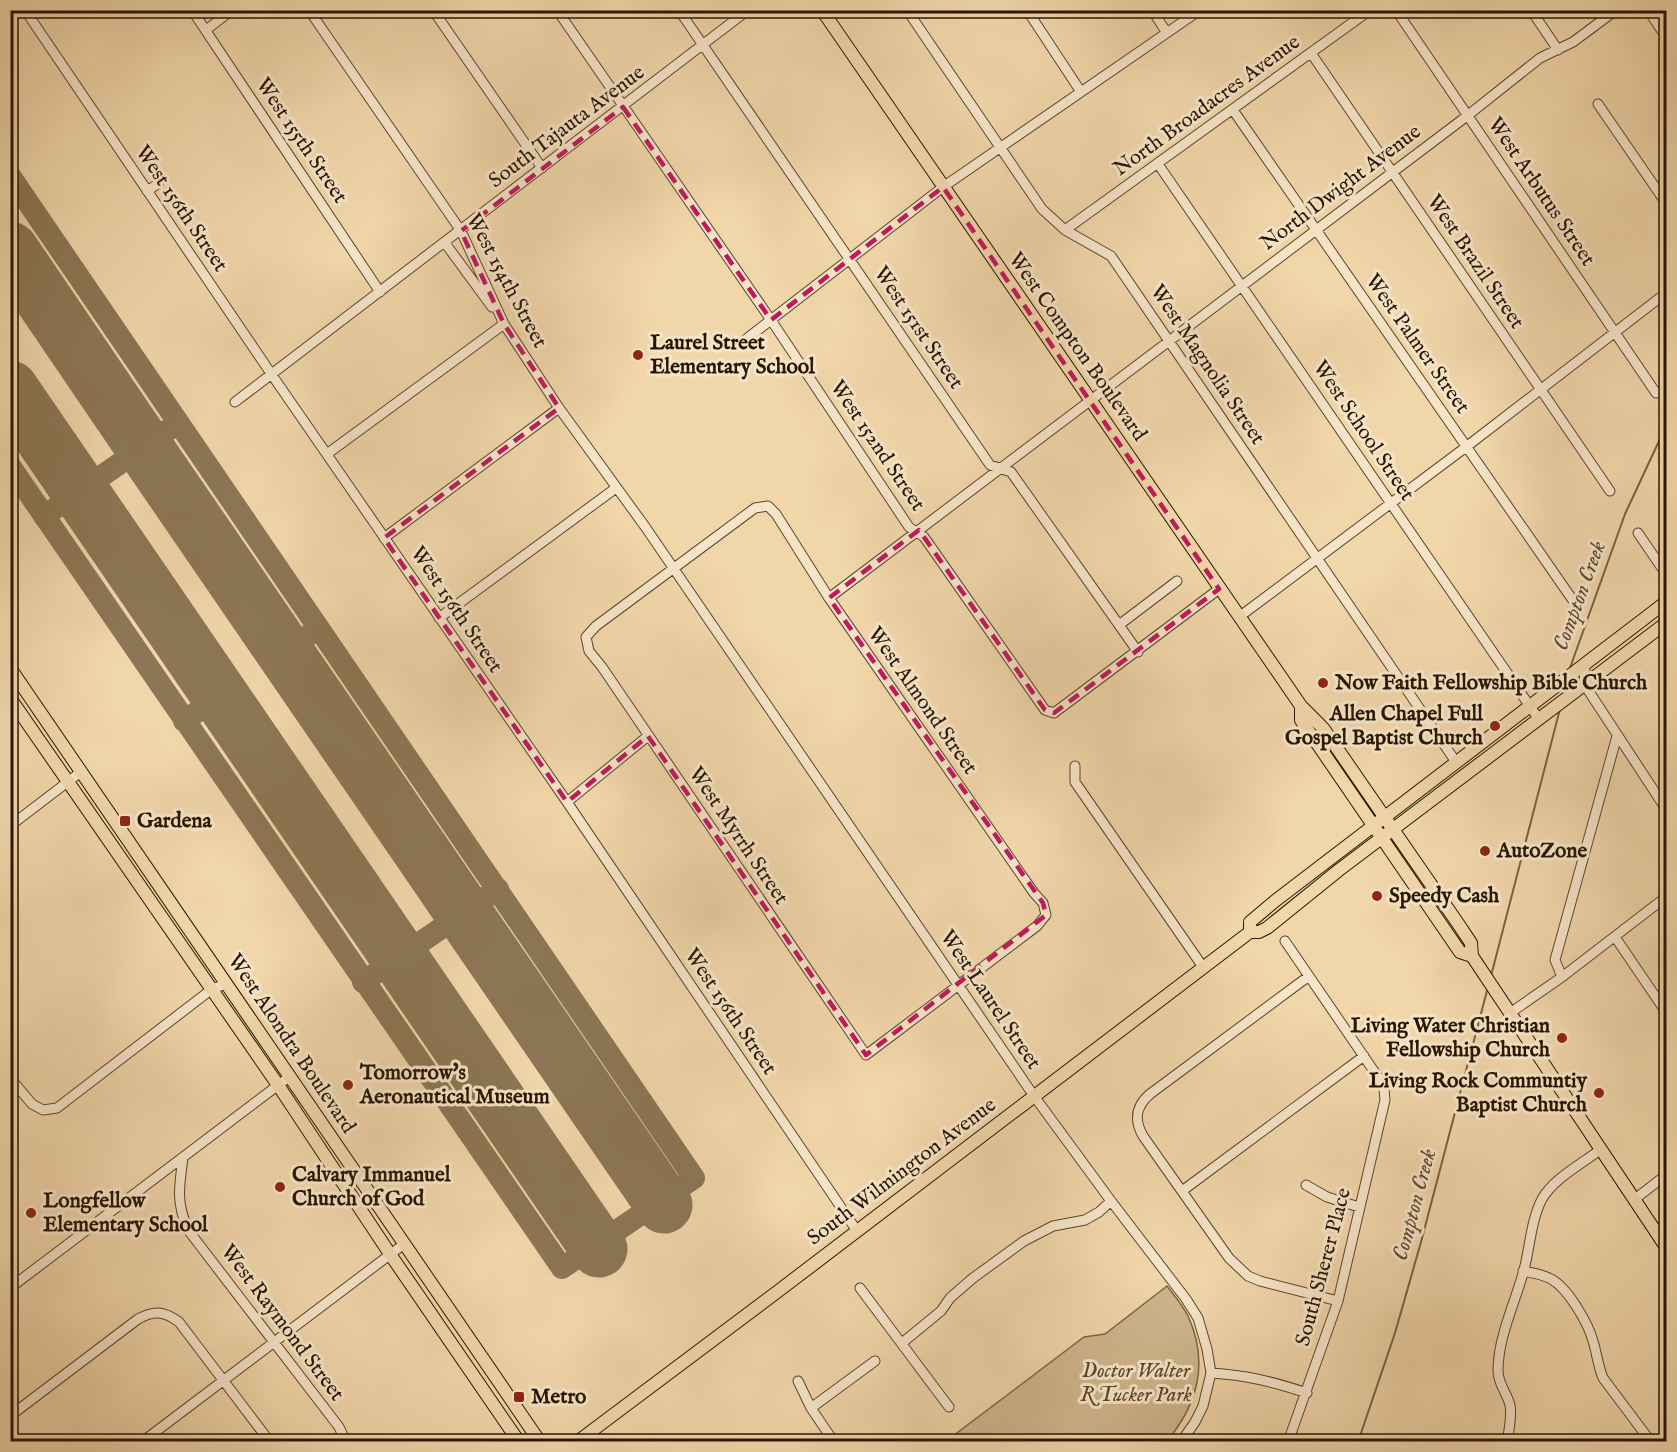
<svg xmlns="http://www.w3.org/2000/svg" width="1677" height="1452" font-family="'IM FELL English',serif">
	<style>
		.green { fill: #cfb58d; stroke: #7c6646; stroke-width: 1.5 }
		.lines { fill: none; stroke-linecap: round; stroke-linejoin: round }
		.stream { stroke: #786243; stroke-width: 2 }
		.taxiway { stroke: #8c7655; stroke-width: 22 }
		.runway { stroke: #8c7655; stroke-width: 57 }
		.minor-casing { stroke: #5a462a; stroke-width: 11 }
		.major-casing { stroke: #281600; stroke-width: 14 }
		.minor { stroke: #f6e4c8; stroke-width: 9 }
		.major { stroke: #f1d6aa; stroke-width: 12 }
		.marked { fill: none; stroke: #c2185b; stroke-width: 4.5; stroke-dasharray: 12 8; stroke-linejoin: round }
		.poi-dot { fill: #8f2418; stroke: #f6e4c8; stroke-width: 2 }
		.labels { text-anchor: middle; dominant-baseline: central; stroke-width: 6; stroke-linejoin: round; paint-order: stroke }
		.street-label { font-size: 21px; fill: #281600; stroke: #f6e4c8 }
		.poi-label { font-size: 21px; font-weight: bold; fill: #281600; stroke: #f6e4c8; text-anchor: start }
		.park-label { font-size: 21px; font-style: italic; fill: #5a462a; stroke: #f6e4c8 }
		.water-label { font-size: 22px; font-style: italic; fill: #5d492d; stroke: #f6e4c8 }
	</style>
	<rect width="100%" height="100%" fill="#f1d6aa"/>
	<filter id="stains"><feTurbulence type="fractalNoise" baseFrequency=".00333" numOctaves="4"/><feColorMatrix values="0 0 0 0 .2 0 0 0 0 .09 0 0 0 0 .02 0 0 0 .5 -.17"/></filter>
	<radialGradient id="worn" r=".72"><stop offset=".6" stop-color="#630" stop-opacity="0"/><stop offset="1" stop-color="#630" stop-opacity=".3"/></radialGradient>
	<!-- green -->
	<path class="green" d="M1167,1286c7,9 16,20 21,30 21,46 10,88 -21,125l-203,1 -7,-9 127,-96 21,-3z"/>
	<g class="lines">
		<!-- stream -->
		<path class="stream" d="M1570,668l55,-154 41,-88
			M1491,976l69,-267
			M1358,1442l37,-109 26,-91 67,-255"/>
		<!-- taxiway -->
		<path class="taxiway" d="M10,176l684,1002 -132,90 -552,-802
			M44,516l134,-93
			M284,652l34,-23
			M184,721l36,-25
			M363,982l135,-93"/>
		<!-- runway -->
		<path class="runway" d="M10,250l134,197 520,758
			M10,389l589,860"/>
		<defs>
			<path id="minor" d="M25,10l247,365 295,427 290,429
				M192,10l188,282
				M309,10l152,221 43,93 55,84 87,120 388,568 77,105 75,98 12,19 9,31 4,24 -8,33 -8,16 -14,20
				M433,10l109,158
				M557,10l214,310 138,207 15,10 121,173 9,3 165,-124
				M679,10l311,455 21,7 127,180
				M907,10l135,199 23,21 46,26 345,506
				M1027,10l54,82
				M1152,10l15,23
				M1396,10l260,383
				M1531,10l27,40
				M1648,10l18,27
				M206,30l26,-20
				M1311,53l299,438
				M1598,104l68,99
				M1233,110l339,489
				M1158,164l380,554
				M147,191l12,-8
				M1065,230l305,-220
				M445,243l47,64
				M741,343l202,-156 257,-177
				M235,402l513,-392
				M327,454l177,-130 -2,-3
				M768,506l8,8 53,84 205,295 9,10 3,12 -9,11 -171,129 -264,-388 -13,-16 -3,-14 10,-11 159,-118z
				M1638,533l28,41
				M384,538l175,-130
				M829,598l638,-482 73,-58 33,-16 43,-32
				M1239,617l227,-170 200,-154
				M439,618l177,-130
				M1119,625l58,-44
				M1585,665l-1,19 82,125
				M1075,766v16l128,185
				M567,802l81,-66
				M10,826l72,-55
				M1615,937l51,75
				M1285,941l95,139 4,9 1,11 -47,201 -50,141
				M1309,976l-159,118c-15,13 -16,26 -7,42l86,122 19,18 12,5 78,20
				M1562,977l-7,-17 62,-224
				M1510,1013l52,-36 104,-80
				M10,1078l22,26 11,6 14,-2 155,-119 14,-5
				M183,1158c-4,30 -7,44 5,72l151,197 7,15
				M1306,1185l21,12 32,10
				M1182,1191l182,-135
				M1635,1199l31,-24
				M1523,1271c10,2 19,3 28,8 17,9 37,44 42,62 4,13 5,25 10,37l48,64
				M10,1288l279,-211
				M860,1288l89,119
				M902,1343l39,-32 9,-13 23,-20 51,-37 29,-15 32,-6 14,-8 12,-11
				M1211,1373c35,2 63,9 96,20
				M798,1381l13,27 23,34
				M811,1408l64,-47
				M10,1416l128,-97c16,-9 26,-8 41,3l91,120
				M142,1442l262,-198
				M760,1442l2,-2
				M1507,1442c2,-13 5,-24 3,-37 -3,-12 -12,-21 -12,-34 0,-34 17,-68 26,-101 6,-23 7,-50 18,-71 12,-21 40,-35 59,-50"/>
			<path id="major" d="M822,10l479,696 22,22 136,197 12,18 1,13 194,291
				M10,668l530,774
				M10,698l268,387 112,169 129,188
				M1301,706v14l159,232 12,4
				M1250,932v-10l25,-21 391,-299
				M577,1442l200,-150 473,-360h9l8,-4 72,-58 327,-247"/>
		</defs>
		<!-- minor casing -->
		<use href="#minor" class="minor-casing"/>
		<!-- major casing -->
		<use href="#major" class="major-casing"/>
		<!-- minor -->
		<use href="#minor" class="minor"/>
		<!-- major -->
		<use href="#major" class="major"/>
	</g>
	<!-- marked area -->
	<path class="marked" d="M623,107l148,213 172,-133 276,402 -165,124 -9,-3 -126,-180 -90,68 214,305 3,12 -180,140 -218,-319 -81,66 -183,-264 175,-130 -55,-84 -43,-93z"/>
	<!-- markers -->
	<g class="poi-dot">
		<circle cx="638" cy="355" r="6"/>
		<circle cx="1323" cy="683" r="6"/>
		<circle cx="1495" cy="726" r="6"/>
		<rect x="119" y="815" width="12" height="12" rx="3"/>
		<circle cx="1485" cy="851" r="6"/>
		<circle cx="1377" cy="896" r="6"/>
		<circle cx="1562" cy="1038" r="6"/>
		<circle cx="348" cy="1085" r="6"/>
		<circle cx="1599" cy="1093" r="6"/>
		<circle cx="280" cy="1187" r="6"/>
		<circle cx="31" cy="1213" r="6"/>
		<rect x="513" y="1391" width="12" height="12" rx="3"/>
	</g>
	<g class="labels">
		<!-- street labels -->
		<g class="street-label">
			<text transform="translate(1207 106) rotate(-36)">North Broadacres Avenue</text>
			<text transform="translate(567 127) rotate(-37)">South Tajauta Avenue</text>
			<text transform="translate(301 141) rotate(56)">West 155th Street</text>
			<text transform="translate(1341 188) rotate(-37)">North Dwight Avenue</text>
			<text transform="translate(1541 192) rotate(56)">West Arbutus Street</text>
			<text transform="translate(181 209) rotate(56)">West 156th Street</text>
			<text transform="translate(1475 262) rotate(56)">West Brazil Street</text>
			<text transform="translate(506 281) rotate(62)">West 154th Street</text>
			<text transform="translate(918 328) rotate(56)">West 151st Street</text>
			<text transform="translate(1417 344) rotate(55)">West Palmer Street</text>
			<text transform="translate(1077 347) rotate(55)">West Compton Boulevard</text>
			<text transform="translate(1207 365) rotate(56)">West Magnolia Street</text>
			<text transform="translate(1363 431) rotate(56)">West School Street</text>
			<text transform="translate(877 446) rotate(56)">West 152nd Street</text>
			<text transform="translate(456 610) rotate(56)">West 156th Street</text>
			<text transform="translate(922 701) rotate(55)">West Almond Street</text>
			<text transform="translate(738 836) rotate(56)">West Myrrh Street</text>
			<text transform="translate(990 1000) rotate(56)">West Laurel Street</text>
			<text transform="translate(730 1012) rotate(56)">West 156th Street</text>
			<text transform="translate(291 1044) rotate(56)">West Alondra Boulevard</text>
			<text transform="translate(902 1172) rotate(-37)">South Wilmington Avenue</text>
			<text transform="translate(1324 1267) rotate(-75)">South Sherer Place</text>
			<text transform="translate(282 1323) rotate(53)">West Raymond Street</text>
		</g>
		<!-- poi labels -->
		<g class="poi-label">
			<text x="650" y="343">Laurel Street<tspan x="650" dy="24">Elementary School</tspan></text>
			<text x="1335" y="683">Now Faith Fellowship Bible Church</text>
			<text x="1483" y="714" text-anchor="end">Allen Chapel Full<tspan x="1483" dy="24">Gospel Baptist Church</tspan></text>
			<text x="137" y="821">Gardena</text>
			<text x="1497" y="851">AutoZone</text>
			<text x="1389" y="896">Speedy Cash</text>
			<text x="1550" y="1026" text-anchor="end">Living Water Christian<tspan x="1550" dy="24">Fellowship Church</tspan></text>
			<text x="360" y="1073">Tomorrow's<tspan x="360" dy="24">Aeronautical Museum</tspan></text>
			<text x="1587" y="1081" text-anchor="end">Living Rock Communtiy<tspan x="1587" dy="24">Baptist Church</tspan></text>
			<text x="292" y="1175">Calvary Immanuel<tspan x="292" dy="24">Church of God</tspan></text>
			<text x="43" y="1201">Longfellow<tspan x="43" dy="24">Elementary School</tspan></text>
			<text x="531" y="1397">Metro</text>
		</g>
		<!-- park labels -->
		<g class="park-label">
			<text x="1136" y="1371">Doctor Walter<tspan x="1136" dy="24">R Tucker Park</tspan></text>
		</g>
		<!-- water labels -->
		<g class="water-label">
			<text transform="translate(1580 596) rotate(-70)">Compton Creek</text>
			<text transform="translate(1415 1205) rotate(-75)">Compton Creek</text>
		</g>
	</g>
	<!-- margin -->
	<rect width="1677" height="1452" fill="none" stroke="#f1d6aa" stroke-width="36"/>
	<rect x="12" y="12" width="1653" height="1428" fill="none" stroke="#281600" stroke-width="3"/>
	<rect x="18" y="18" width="1641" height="1416" fill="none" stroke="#281600" stroke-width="1.5"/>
	<rect width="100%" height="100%" filter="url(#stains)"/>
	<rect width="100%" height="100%" fill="url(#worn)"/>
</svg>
